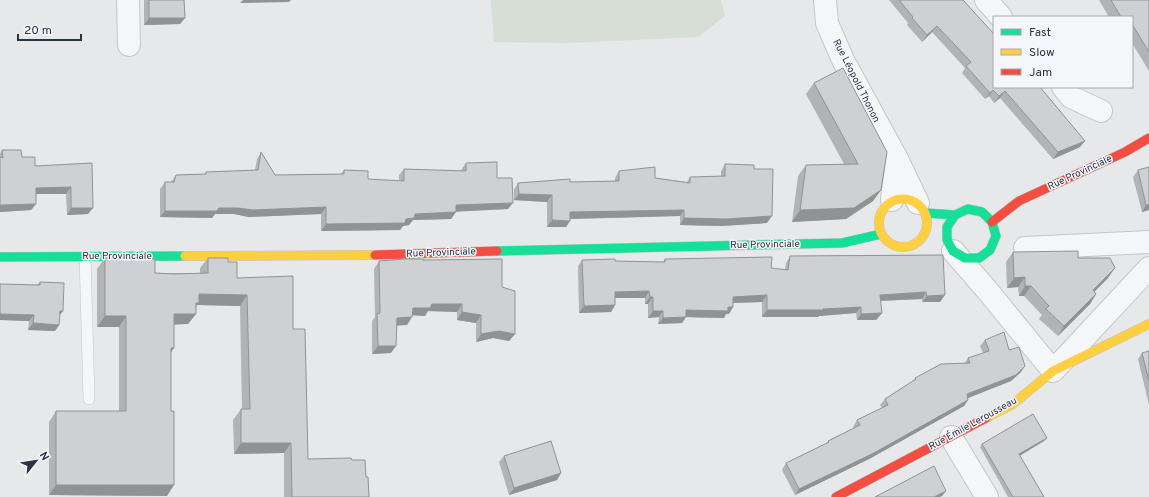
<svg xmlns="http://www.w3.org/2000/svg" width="1149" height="497" font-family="Overpass,sans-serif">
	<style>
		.green { fill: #d6ded6 }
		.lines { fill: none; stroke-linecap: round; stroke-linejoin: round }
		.lane-casing { stroke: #c4c6c8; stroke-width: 12 }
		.street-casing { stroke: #c4c6c8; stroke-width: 24 }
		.fast-casing { stroke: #c4c6c8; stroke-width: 10 }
		.slow-casing { stroke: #c4c6c8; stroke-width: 10 }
		.jam-casing { stroke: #c4c6c8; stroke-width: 10 }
		.lane { stroke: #f5f6f7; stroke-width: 11 }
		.street { stroke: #f5f6f7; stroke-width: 22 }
		.fast { stroke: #16e098; stroke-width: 9 }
		.slow { stroke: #ffcf43; stroke-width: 9 }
		.jam { stroke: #f24e42; stroke-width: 9 }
		.wall { fill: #b1b3b5 }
		.shaded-wall { fill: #909294 }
		.building { fill: #ced0d3; stroke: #909294 }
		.labels { text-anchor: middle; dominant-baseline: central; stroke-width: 3; stroke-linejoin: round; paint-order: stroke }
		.street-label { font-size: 10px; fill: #2b3445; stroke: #f4f6f9 }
	</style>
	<rect width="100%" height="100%" fill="#e6e8ea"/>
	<!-- green -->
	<path class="green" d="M491,0h230l4,16 -27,21 -130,6 -74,-1z"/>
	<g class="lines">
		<defs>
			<path id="lane" d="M85,256l4,143"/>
			<path id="street" d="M128,0l1,45
				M825,0l2,23 16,37 54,99 21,44
				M986,0l15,17
				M1063,87l8,10 30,14
				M892,200l5,-41
				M1025,248l124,-6
				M953,251l34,39 66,81 96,-103
				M951,437l36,60"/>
			<path id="fast" d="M926,213l29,2 13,-6 14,3 10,10 4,14 -6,14 -11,8h-14l-12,-7 -6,-11v-13l8,-12
				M497,251l345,-8 39,-9
				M0,257l185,-1"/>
			<path id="slow" d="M879 223a24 24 0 1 1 48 0a24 24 0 1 1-48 0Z
				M185,256l190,-1
				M986,418l27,-14 40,-33 96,-47"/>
			<path id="jam" d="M992,222l27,-21 106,-49 24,-14
				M375,255l122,-4
				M836,497l150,-79"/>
		</defs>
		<!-- lane casing -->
		<use href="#lane" class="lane-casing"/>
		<!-- street casing -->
		<use href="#street" class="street-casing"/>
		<!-- fast casing -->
		<use href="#fast" class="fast-casing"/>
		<!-- slow casing -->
		<use href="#slow" class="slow-casing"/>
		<!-- jam casing -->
		<use href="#jam" class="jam-casing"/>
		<!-- lane -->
		<use href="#lane" class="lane"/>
		<!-- street -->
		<use href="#street" class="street"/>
		<!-- fast -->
		<use href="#fast" class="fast"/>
		<!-- slow -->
		<use href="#slow" class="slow"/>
		<!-- jam -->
		<use href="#jam" class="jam"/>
	</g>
	<!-- wall -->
	<path class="wall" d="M144,0h40l1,18 -5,6 -36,1z
		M889,0h74l77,87 40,60 -27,12 -53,-61 -6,5 -5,-7 -4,3 -23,-26 3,-5 -33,-36 -10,10 -15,-17 1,-2z
		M1099,0h50v71l-17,-28v-26h-23z
		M814,83l67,107 -8,11 -27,18 -54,3 6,-46 8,-11 38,-1 -38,-70z
		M2,150l20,7 13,9 57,-3 -4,51 -21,1 -1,-21h-30v10l-5,6 -31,2v-58z
		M261,152l14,23 66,-1 3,-4 24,9 31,2v-6l5,-6 57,2v-1l5,-7 31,15 11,31 -52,2v1l-5,7 -38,1 -4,5 -6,1 -3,4 -79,1v-17l-72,3 -15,-3h-19l-3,4 -52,-1v-28l5,-7h6l5,-7 29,-1 1,-2 49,-2 2,-11z
		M725,164l29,5 13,54 -45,3 -42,-1v-9l-110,3 -4,8h-19v-25l-33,-2v-11l4,-6 97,-2v-3l4,-7 36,7 32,4 3,-5h31v-6z
		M1149,167v43l-7,2 -9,-35 5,-7z
		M1013,252l65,6 30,20 -14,14 2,2 -6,10 -32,32 -19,-17 3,-4 -18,-19h-5l-1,-9 -11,1 -1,-26z
		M943,255l-3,47h-18v-3l-42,2 2,12 -5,6 -1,1h-19l-1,-7 -37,3 -1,1h-56v-15l-29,1v4l-4,7h-3l-2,4 -38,-1 -4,6 -24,1 1,-7 -11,1v-14h-3v-6h-30v7l-4,7 -32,1 -1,-47 4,-6 33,1 48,1 2,-3 120,11 1,-7 4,-7z
		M105,258l50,15h45v-5l8,-10 20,4 9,16 56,51 15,130 44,1 14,17 3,20h-85v-44l-50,1 -1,-34 8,-11h1l-2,-103 -43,-1 -1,2v7l-8,10h-14v24l-3,4 -4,144 -118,-1v-73l7,-11h63v-84h-22v-58z
		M423,260l79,27 13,47 -6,7 -16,-3 -17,4v-19l-19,-3v-8l-29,-1 -3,5 -13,-1 -5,10h-11l-5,28 -19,1v-33l3,-4 -1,-48 5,-8z
		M40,282l23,29 -4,5v9l-4,6 -27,-1 1,-9 -29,-1v-36l37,1z
		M985,340l24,10 16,16 -5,7 -9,8 -43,17v2l-4,6 -95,53 -74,36 -13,-25 4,-7 40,-19 2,-3 26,-13 -1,-1 4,-7 25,-12 -2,-3 5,-6 28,-18 2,-3 49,-14 4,-6 15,-5 -3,-7z
		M1149,351v54l-11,-46 4,-6z
		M1047,438l-3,3 -25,15 25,41h-36l-28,-50 2,-3z
		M504,456l57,17 -4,7 -48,15 -10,-33z"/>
	<!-- shaded-wall -->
	<path class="shaded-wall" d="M243,0h48l-2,2 -49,1z
		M149,18h36l-5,6 -36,1z
		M937,26l-5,6 -10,10 5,-7z
		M993,90l-4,6 -4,3 5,-6z
		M1005,91l-5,7 -6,5 5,-7z
		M1085,141l-5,6 -27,12 5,-7z
		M71,187l-5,7h-35l5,-6z
		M881,190l-8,11 -27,18 -54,3 8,-12z
		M519,194l33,1 -5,7 -33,-2z
		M513,203l-5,6 -57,3 5,-7z
		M36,204l-5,6 -31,2v-7z
		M1146,205h3v5l-7,2z
		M326,207l-5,7 -72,3 -15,-3h-19l-3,4 -52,-1 5,-6 54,-3z
		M71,208h22l-5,6 -21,1z
		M684,210l-4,6 -114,3 4,-7z
		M456,212l-5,7 -38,1 -4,5 -6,1 -3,4 -79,1 5,-7 89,-10z
		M772,216l-5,7 -45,3 -42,-1 4,-7z
		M552,220l18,1 -4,6h-19z
		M1115,268l-7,10 -22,22 7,-10z
		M1025,277l-7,10 -11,1 7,-10z
		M1025,286h6l-7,10h-5z
		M649,291l-4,7h-35l5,-6z
		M926,292l-4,7 -47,2 5,-6z
		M199,294l48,1 -7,11 -43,-1 -5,9h4l-8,10 -21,1 7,-11z
		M1096,294l-6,10 -32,32 6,-10z
		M767,295l-5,7 -33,1 4,-6z
		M945,295l-5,7h-18l5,-6z
		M650,297h3l-5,7h-3z
		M432,304h30l-5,8 -29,-1 -3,5 -17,-1 5,-7z
		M615,305l-4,7 -32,1 5,-7z
		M728,307h5l-4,7h-3l-2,4 -42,-1 4,-7z
		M861,307l-5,6 -37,3 -1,1h-56l5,-7 56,-1z
		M60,311h3l-5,6z
		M653,311h10l-4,6 -11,1z
		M462,312l19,3 -5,8 -19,-3z
		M882,313l-5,6 -1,1h-19l4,-6z
		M0,314l34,1 -5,6 -29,-1z
		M105,316h21l-7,11h-22z
		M412,317l-5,8 -16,1 6,-8z
		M686,317l-4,6 -24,1 5,-6z
		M33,323l26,2 -4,6 -27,-1z
		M499,331l16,3 -6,7 -16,-3 -17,4 5,-8z
		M378,346h18l-5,7 -19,1z
		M171,348h3l-7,10z
		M1025,366l-5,7 -9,8 -48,19 4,-6z
		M968,400l-4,6 -95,53 -74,36 4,-6z
		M1047,438l-3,3 -28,17 3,-4z
		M241,443h50l-7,10 -50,1z
		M561,473l-4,7 -48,15 5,-7z
		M56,485h118l-7,11 -118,-1z
		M946,491l-4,5 -2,1h-6z"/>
	<!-- building -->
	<path class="building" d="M149,0h35l1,18h-36z
		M899,0h64l31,34v53h46l45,54 -27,11 -53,-61 -6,5 -6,-6 -3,3 -24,-27 5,-4 -34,-36 -10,9 -15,-17 1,-1z
		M1111,0h38v52l-17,-28v-7h-11z
		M843,68l44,84 -6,38 -27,18 -54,2 6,-45 52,-1 -44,-81z
		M2,150h19l1,7h13v9l57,-3 1,45h-22v-21l-35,1v16l-36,1v-48l3,1z
		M261,152l14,23 69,-1v-4l24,1v8l36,2v-12l62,2v-8l31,-1v16h15l1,25 -57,2v7l-41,2 -1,4 -8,1 -1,4 -79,1v-17l-73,3 -15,-2h-19l-2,3h-52v-29h9l2,-7 30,-1v-2l52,-2z
		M725,164l29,1v4h19l-1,47 -46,3 -42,-1v-8l-114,2v9l-18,-1v-25l-33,-1 -1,-11 52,-4v3l49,-1v-10l36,-4v11l35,5v-6l35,-1z
		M1149,167v38h-3l-8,-35z
		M1078,251v7h32l5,10 -22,22 3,4 -32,32 -18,-17 3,-3 -18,-20h-6v-9l-11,1 -1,-26z
		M943,255l2,40 -18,1 -1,-4 -46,3 2,18h-2l-19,1v-7l-38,2v1h-56v-15l-34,2v10h-5v4l-42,-1v7l-23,1v-7h-10v-14h-3l-1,-6 -34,1v13l-31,1 -2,-46 33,-1v2l50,1v-3l107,-2 -1,11 17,2 2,-14z
		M105,258l50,1v14l19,1 34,-1v-15h20v4h9v16l56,-2v53h12l3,130 43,-1 1,2h13l1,17h2l1,20h-77l-1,-54h-50v-34h9l-3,-114 -48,-1v9h-3v11h-22v34h-3v63h3v74h-118v-74h70v-95h-21z
		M404,259h19v1l79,-1v28l13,4v43l-16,-3 -18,3v-19l-19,-3v-8h-30l-2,4h-17l-1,9 -15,1 -1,28h-18l-1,-32 3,-1 -1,-52z
		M40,282l24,1 -1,28h-3l-1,14 -26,-2 1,-8 -34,-1v-30l40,1z
		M1004,332l5,18 10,-3 6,19 -9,9 -49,19 1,6 -94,53 -75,36 -13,-26 43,-21 -1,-1 32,-16 -3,-5 31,-15 -3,-6 31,-20 -1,-1 26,-14 29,-1 -2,-5 21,-7 -4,-11z
		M1149,351v30l-7,-28z
		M1033,414l14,24 -28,16 25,43h-31l-31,-53z
		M551,441l10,32 -47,15 -10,-32z
		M934,466l12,25 -12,6h-59z"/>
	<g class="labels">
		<!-- street labels -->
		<g class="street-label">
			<text transform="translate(856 81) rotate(63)">Rue Léopold Thonon</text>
			<text transform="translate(1080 173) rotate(-25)">Rue Provinciale</text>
			<text transform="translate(765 245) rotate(-1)">Rue Provinciale</text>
			<text transform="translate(441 253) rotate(-2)">Rue Provinciale</text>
			<text x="117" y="256">Rue Provinciale</text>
			<text transform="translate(973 424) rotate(-29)">Rue Émile Lerousseau</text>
		</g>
	</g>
	<!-- legend -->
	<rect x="993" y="16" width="140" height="72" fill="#f4f6f9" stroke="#a4a8b1"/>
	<rect x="1001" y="29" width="20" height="6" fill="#16e098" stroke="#a4a8b1"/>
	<text x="1029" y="36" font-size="12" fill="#2b3445">Fast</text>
	<rect x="1001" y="49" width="20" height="6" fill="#ffcf43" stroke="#a4a8b1"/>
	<text x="1029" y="56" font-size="12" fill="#2b3445">Slow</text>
	<rect x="1001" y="69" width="20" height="6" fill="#f24e42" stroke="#a4a8b1"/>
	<text x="1029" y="76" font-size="12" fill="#2b3445">Jam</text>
	<!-- north arrow -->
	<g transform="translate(36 461) rotate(60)" stroke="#f4f6f9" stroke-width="3" paint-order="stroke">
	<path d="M0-3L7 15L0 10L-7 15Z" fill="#2b3445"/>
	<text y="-6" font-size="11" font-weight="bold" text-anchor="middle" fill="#2b3445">N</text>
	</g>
	<!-- scale -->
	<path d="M18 34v6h63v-6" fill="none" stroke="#2b3445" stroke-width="2"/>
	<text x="24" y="34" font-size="12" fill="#2b3445" stroke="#f4f6f9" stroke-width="3" paint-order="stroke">20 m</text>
</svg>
